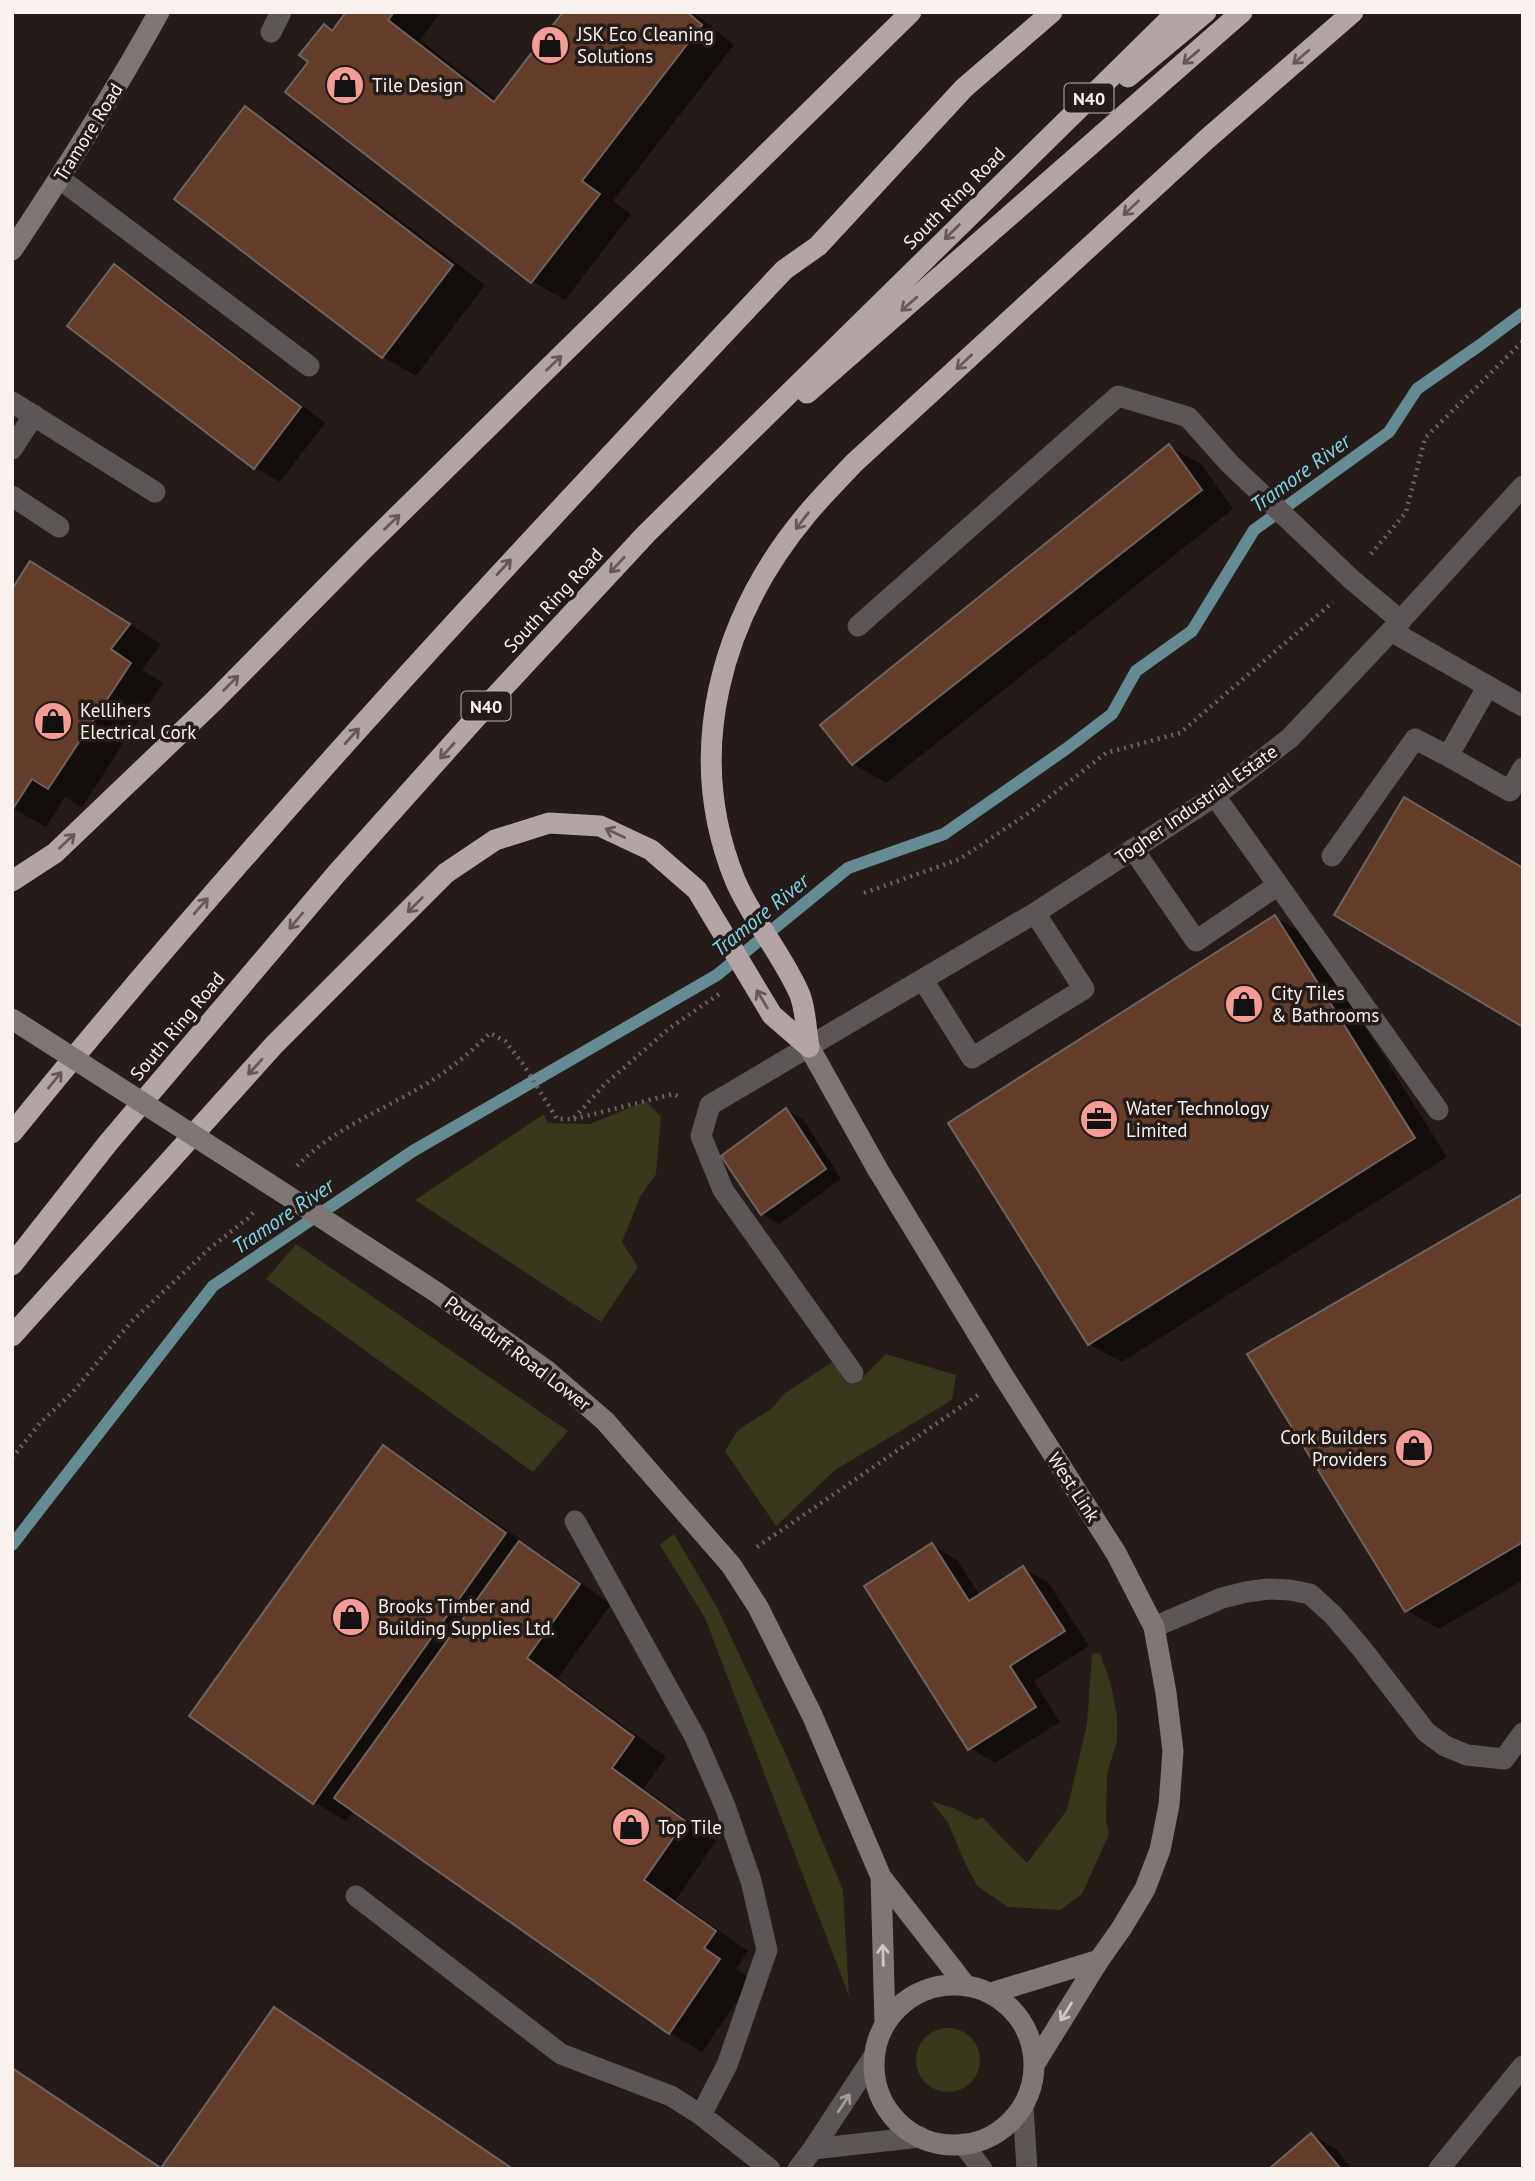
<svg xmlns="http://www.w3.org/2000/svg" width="1535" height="2181" font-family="'PT Sans',sans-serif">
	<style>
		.green { fill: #36371b }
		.shadow { fill: #0007 }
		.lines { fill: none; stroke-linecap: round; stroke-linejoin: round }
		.stream { stroke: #668c93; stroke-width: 12 }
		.building { fill: #643e2a; stroke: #6f645f; stroke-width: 2 }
		.path { stroke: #6c6360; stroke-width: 4.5; stroke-dasharray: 2 5; stroke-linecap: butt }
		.lane { stroke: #5c5656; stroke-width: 21 }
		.street { stroke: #5c5656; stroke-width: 21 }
		.secondary { stroke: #7f7676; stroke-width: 21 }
		.highway { stroke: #b3a5a5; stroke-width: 21 }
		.secondary-bridge { stroke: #7f7676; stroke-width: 21 }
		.oneway { stroke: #655957 }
		.oneway2 { stroke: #cec7c5 }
		.oneway3 { stroke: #a39c9b }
		.labels { text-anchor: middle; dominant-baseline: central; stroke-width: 7; stroke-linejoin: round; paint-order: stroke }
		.shield { fill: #251b18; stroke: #b9b2ae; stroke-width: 2 }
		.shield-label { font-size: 18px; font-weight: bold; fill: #f9f2ef }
		.poi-label { font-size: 19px; fill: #f9f2ef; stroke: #251b18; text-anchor: start }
		.street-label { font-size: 19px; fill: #f9f2ef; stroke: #251b18 }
		.water-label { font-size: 21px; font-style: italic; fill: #7cd9eb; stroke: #251b18 }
	</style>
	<rect width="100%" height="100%" fill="#251b18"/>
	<!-- green -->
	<path class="green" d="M646,1101l15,16 -5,57 -16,23 -18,45 16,25 -37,55 -186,-122 129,-86 4,9 42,1z
		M296,1244l272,187 -35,41 -267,-193z
		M886,1354l70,21 -4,25 -117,70 -59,56 -51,-75 13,-21 33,-21 14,-16 49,-32 21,24z
		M674,1534l44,75 69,148 56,133 6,106 -144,-378 -45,-73z
		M1100,1653l11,32 6,31v26l-10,31 -1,47 3,14 -27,60 -22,16 -52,-3 -31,-21 -12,-23 -17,-40 -17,-22 22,7 24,12 5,-3 45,46 40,-53 20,-86 5,-70z
		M916 2060a32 32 0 1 1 64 0a32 32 0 1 1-64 0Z"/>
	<!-- shadow -->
	<path class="shadow" d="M348,12h93l-21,28 77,60 68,-88h128l41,33 -121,156 18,13 -66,86 -33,-19 -221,-219 13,-36 10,6z
		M246,108l32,19 207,158 -69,91 -33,-19 -206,-158z
		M115,266l25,15 185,142 -45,59 -25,-14z
		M1169,446l33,19 31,44 -347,274 -33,-19 -30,-39z
		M31,563l130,81 -19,26 21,13 -81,124 -17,-10 -19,30 -34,-19v-224l4,2z
		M1275,917l33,19 139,221 -325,205 -33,-18z
		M786,1110l17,9 38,60 -62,45 -16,-10 -39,-57z
		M1523,1196v384l-84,49 -33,-19z
		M383,1447l33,19 195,138 -53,74 108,79 -22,31 72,53 -40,59 72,51 -12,18 16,10 -50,73 -32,-19 -316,-223 -8,11 -32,-19z
		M932,1545l25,15 23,36 43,-28 25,14 41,64 -55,35 26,41 -65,41 -25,-15z
		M274,2010l33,19 208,140h-503v-102l151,101z
		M1312,2135l25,15 15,19h-80z"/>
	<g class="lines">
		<!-- stream -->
		<path class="stream" d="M12,1545l201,-259 200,-135 304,-176 131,-107 96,-34 122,-85 46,-35 24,-43 56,-40 62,-101 135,-98 28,-43 63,-44 43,-32"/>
	</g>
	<!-- building -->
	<path class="building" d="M346,12h48l-6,8 106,82 69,-90h124l15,13 -120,156 18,13 -69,89 -246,-191 23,-30 -9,-7 25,-31 8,7z
		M245,106l208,159 -71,93 -208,-159z
		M114,264l187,143 -47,62 -187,-143z
		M1169,444l33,46 -350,275 -32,-40z
		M30,561l100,63 -19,25 20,14 -83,126 -16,-10 -20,31v-225l2,1z
		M1404,797l119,71v159l-189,-112z
		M1275,915l140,223 -327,207 -140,-222z
		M786,1108l40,61 -65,46 -40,-59z
		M1523,1194v348l-118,70 -158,-258z
		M383,1445l123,88 -193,271 -124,-88z
		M519,1541l61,43 -53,74 107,79 -22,31 73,53 -41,59 72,51 -12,17 16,11 -51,75 -335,-236z
		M932,1543l37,58 54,-35 42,65 -55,35 26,41 -68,43 -104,-164z
		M274,2007l239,162h-501v-101l149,100z
		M1311,2133l30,36h-72z"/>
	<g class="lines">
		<!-- path -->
		<path class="path" d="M1371,554l35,-42 19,-74 98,-97
			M864,893l96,-34 70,-47 76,-59 74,-20 153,-131
			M574,1119l99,-25 8,3
			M297,1166c33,-35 83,-55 124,-79 26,-15 48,-33 69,-54l15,8 18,23 34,55h16l32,-35 66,-57 51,-35
			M12,1458l28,-35 32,-30 59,-71 79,-74 37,-29 8,-8
			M757,1547l221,-152"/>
		<!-- lane -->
		<path class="lane" d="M271,32l10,-20
			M60,179l249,187
			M12,402l143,90
			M12,449l22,-34
			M12,496l47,31
			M858,626l260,-230 70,21 41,46 122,116 50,42
			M1391,631l132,75
			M1448,756l62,35 13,-23
			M1215,796l223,314
			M1133,849l63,92 82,-56
			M1332,856l83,-117 33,17 40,-70
			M923,980l49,78 112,-69 -49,-76
			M853,1373l-130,-183 -22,-54 9,-31 325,-192 180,-117 75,-58 101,-107 132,-145
			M575,1521l120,216 30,69 26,75 16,69 -40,115 -26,50
			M1154,1627l68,-29 24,-6 22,-3 22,1 20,4 23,21 29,34 64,83 19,14 22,9 37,4 19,-26
			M356,1896l205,158 110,42 30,19 69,54
			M1439,2169l84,-103"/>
		<!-- street -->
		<path class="street" d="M1023,2106l4,63
			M963,2144l19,25
			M813,2149l107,-12
			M798,2169l15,-20 61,-93"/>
		<!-- secondary -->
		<path class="secondary" d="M12,250c52,-78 102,-156 147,-238
			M809,1047l69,123 126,207 112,176 38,74 12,66 7,58 -4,54 -9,45 -15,39 -24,40 -22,31 -65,105
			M305,1207l131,85 110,78 59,51 126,144 27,42 54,108 69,162 85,109
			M881,1877l4,146
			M874 2065a80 80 0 1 1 160 0a80 80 0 1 1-160 0Z
			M991,1993l108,-33"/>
		<!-- highway -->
		<path class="highway" d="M1128,77l78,-65
			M807,393l435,-381
			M12,881l43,-28 159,-152 148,-150 549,-539
			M809,1047c-3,-16 -3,-36 -9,-52 -17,-40 -48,-75 -65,-115 -52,-128 -14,-263 72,-366 15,-18 31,-34 47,-51l353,-324 146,-127
			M12,1133c243,-300 507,-582 772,-863l34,-24 146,-158 88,-76
			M12,1265l96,-122 229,-270 153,-171 156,-168 531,-522
			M12,1336l262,-291 172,-172 49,-33 54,-17 51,3 51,24 46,40 75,125 37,32"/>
		<!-- secondary-bridge -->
		<path class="secondary-bridge" d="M12,1019l293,188"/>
	</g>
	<!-- one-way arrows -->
	<defs><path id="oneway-shaft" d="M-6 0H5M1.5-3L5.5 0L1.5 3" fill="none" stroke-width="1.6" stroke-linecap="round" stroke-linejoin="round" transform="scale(1.75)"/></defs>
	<g class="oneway">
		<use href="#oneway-shaft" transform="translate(1191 57) rotate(139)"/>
		<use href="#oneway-shaft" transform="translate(1301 57) rotate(139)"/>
		<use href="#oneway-shaft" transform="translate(1131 208) rotate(137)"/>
		<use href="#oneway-shaft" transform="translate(952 232) rotate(135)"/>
		<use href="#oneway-shaft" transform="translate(909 304) rotate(139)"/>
		<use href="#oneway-shaft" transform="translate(964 362) rotate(137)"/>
		<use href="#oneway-shaft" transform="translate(554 363) rotate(-44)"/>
		<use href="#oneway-shaft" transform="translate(802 521) rotate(127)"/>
		<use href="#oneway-shaft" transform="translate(392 522) rotate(-44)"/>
		<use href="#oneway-shaft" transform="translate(617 565) rotate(133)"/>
		<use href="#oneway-shaft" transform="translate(504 567) rotate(-48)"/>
		<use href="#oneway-shaft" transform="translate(231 683) rotate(-45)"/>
		<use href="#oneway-shaft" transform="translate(352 736) rotate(-48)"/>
		<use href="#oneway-shaft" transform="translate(447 751) rotate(132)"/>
		<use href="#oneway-shaft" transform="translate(615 833) rotate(-155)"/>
		<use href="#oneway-shaft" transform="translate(67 841) rotate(-43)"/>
		<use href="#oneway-shaft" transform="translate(415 905) rotate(135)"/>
		<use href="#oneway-shaft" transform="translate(201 906) rotate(-49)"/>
		<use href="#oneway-shaft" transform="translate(296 921) rotate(130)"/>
		<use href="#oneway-shaft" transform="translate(762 999) rotate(-121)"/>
		<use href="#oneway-shaft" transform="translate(255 1067) rotate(132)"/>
		<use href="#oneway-shaft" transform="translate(55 1080) rotate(-51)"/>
	</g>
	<g class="oneway2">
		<use href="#oneway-shaft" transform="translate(883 1955) rotate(-92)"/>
		<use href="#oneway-shaft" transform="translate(1066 2012) rotate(122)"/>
	</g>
	<use class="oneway3" href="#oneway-shaft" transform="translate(844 2103) rotate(-57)"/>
	<!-- icons -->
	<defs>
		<symbol id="shop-disc" viewBox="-11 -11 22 22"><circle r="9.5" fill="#f59c96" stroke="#251b18"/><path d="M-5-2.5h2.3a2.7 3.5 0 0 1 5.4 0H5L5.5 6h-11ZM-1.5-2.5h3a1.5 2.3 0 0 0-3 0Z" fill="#111"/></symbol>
		<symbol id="office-disc" viewBox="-11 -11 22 22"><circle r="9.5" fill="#f59c96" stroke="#251b18"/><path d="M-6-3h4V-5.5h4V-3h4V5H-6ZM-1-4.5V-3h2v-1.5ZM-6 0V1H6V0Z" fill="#111"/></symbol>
	</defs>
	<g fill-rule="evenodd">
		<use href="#shop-disc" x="528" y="23" width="44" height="44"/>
		<use href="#shop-disc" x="323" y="63" width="44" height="44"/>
		<use href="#shop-disc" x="31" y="699" width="44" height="44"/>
		<use href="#shop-disc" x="1222" y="982" width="44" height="44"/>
		<use href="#office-disc" x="1077" y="1097" width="44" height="44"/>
		<use href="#shop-disc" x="1392" y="1426" width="44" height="44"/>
		<use href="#shop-disc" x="329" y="1595" width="44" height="44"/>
		<use href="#shop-disc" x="609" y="1805" width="44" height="44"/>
	</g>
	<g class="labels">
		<!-- shield labels -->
		<g class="shield">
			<rect x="1064.5" y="83.5" width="49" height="29" rx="5"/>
			<rect x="461.5" y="691.5" width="49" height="29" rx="5"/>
		</g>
		<g class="shield-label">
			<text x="1089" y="98">N40</text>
			<text x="486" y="706">N40</text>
		</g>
		<!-- poi labels -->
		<g class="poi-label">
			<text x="577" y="34">JSK Eco Cleaning<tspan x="577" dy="22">Solutions</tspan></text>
			<text x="372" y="85">Tile Design</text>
			<text x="80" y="710">Kellihers<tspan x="80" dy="22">Electrical Cork</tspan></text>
			<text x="1271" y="993">City Tiles<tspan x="1271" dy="22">&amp; Bathrooms</tspan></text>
			<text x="1126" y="1108">Water Technology<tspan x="1126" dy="22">Limited</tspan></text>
			<text x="1387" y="1437" text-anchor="end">Cork Builders<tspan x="1387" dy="22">Providers</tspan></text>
			<text x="378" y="1606">Brooks Timber and<tspan x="378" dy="22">Building Supplies Ltd.</tspan></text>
			<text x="658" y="1827">Top Tile</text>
		</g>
		<!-- street labels -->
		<g class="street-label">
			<text transform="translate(88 132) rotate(-58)">Tramore Road</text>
			<text transform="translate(954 198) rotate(-45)">South Ring Road</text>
			<text transform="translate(553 600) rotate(-47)">South Ring Road</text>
			<text transform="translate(1196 804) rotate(-35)">Togher Industrial Estate</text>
			<text transform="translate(177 1026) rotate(-50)">South Ring Road</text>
			<text transform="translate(518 1353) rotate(37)">Pouladuff Road Lower</text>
			<text transform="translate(1074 1487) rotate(57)">West Link</text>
		</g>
		<!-- water labels -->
		<g class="water-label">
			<text transform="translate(1300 473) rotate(-36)">Tramore River</text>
			<text transform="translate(760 915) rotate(-39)">Tramore River</text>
			<text transform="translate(283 1216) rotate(-34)">Tramore River</text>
		</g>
	</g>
	<!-- border -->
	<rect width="1535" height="2181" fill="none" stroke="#f9f2ef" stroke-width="28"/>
</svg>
